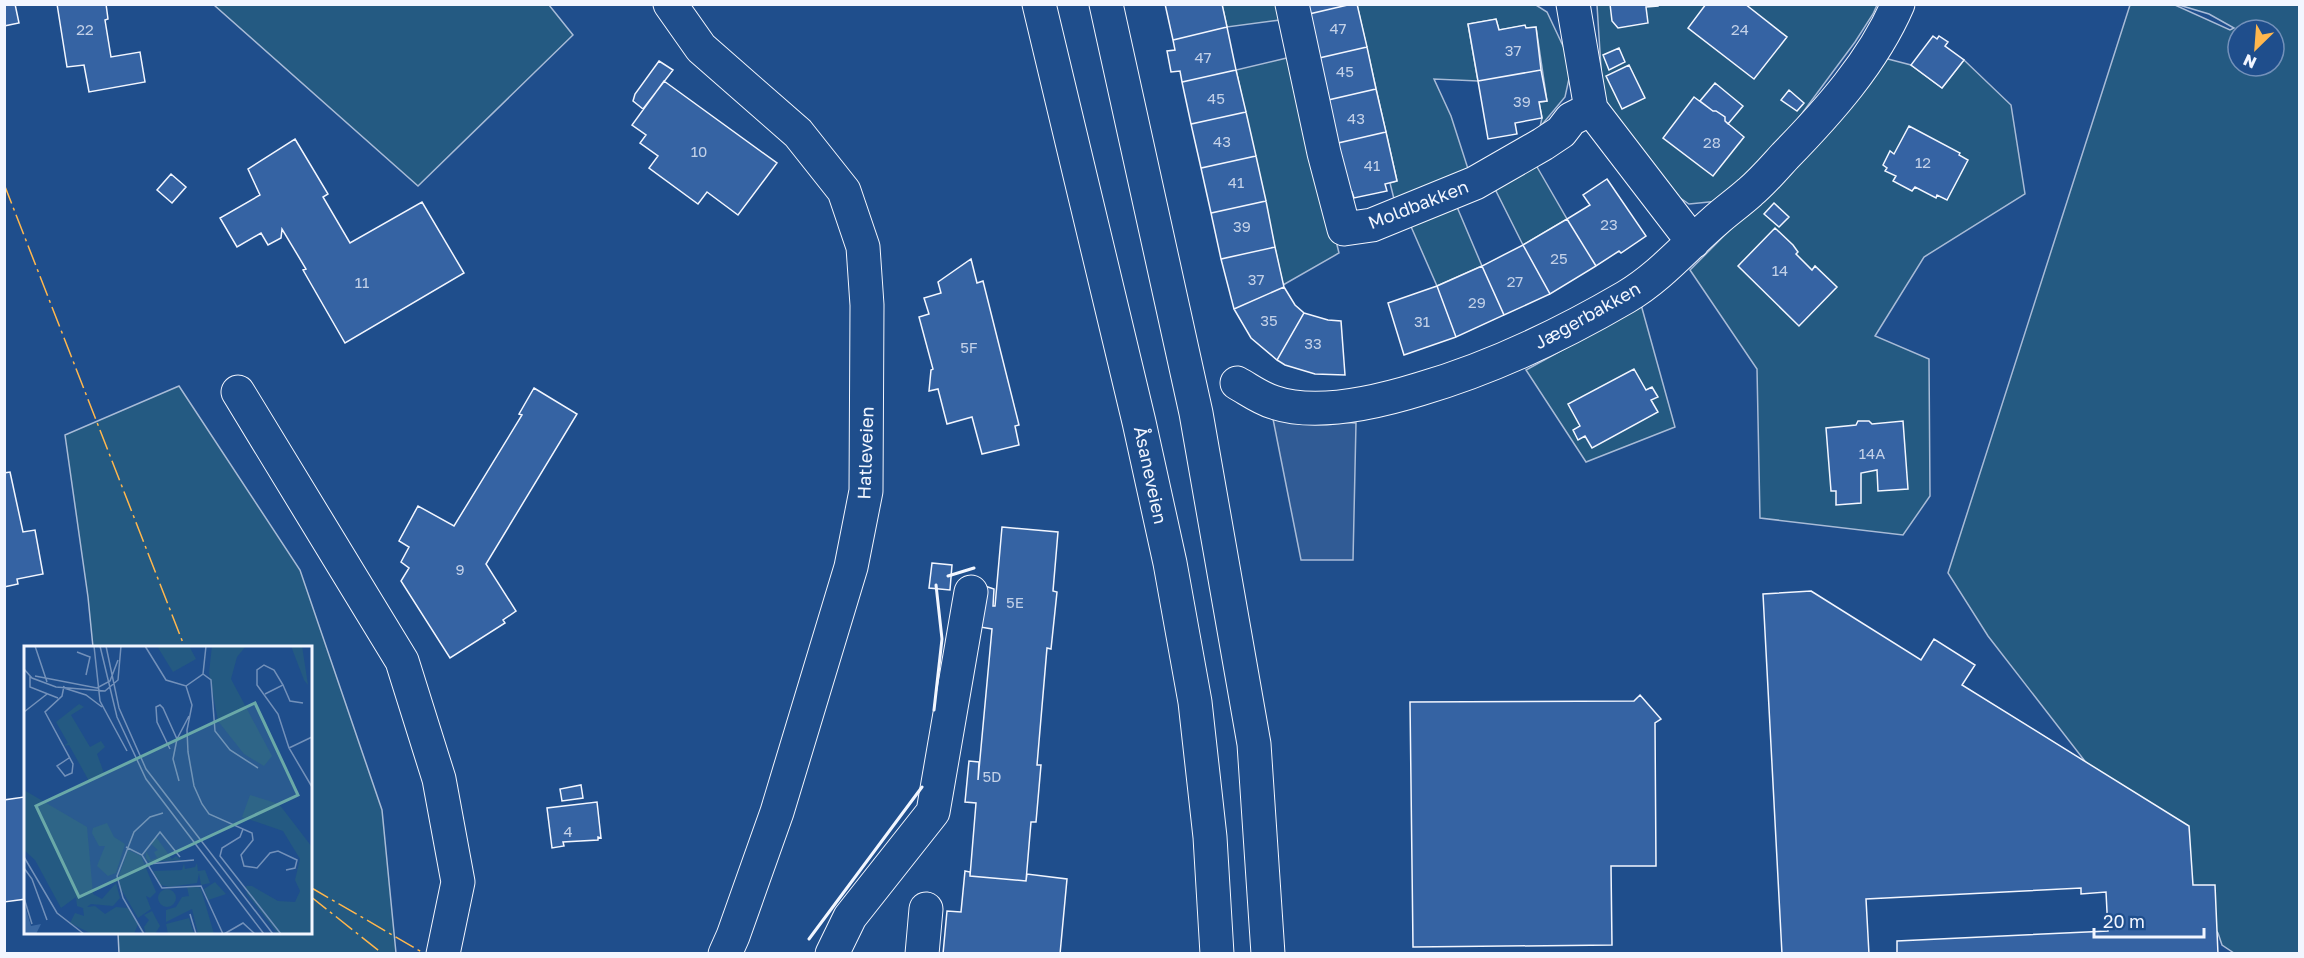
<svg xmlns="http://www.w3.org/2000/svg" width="2304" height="958" font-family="'Golos Text',sans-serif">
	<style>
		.green { fill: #245a82; stroke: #a8bbd7; stroke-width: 1.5; fill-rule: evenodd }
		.parking { fill: #305b95; stroke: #a8bbd7; stroke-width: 1.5 }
		.building { fill: #3563a3; stroke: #f2f6ff; stroke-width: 1.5 }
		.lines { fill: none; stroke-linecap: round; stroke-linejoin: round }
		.minor-casing { stroke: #f2f6ff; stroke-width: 35 }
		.highway-casing { stroke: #f2f6ff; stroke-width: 35 }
		.minor { stroke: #1f4e8c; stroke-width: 33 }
		.highway { stroke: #1f4e8c; stroke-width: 33 }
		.wall { stroke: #f2f6ff; stroke-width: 3 }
		.power { stroke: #ffb74d; stroke-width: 1.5; stroke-dasharray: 21 4.5 3 4.5; stroke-linecap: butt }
		.labels { text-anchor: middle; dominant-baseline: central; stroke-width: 4.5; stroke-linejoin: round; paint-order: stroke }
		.number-label { font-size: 15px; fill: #c3d1e8 }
		.street-label { font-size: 18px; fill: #f2f6ff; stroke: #1f4e8c }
		.inset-road { fill: none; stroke: #7391ba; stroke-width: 1.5 }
		.view { fill: #6aa9a8; fill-opacity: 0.15; stroke: #6aa9a8; stroke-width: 3 }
		.inset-edge { fill: none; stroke: #f2f6ff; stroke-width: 3 }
	</style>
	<rect width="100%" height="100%" fill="#1f4e8c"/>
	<!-- green -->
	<path class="green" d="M214,5h335l24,30 -155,151z
		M1222,5h55l3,15 -53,7z
		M1357,5h179l11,7 25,53 -7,32 -25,30 2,-9 -3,-16 8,-1 -11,-74 -10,1 -4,-2 -23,4 -3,-11 -28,5 10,57 -44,-2 17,37 19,59 -74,32 -6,-24 7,-2z
		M1597,5h280l-4,9 -18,28 -69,93 -67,66 -30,3 -25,-17 -61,-88z
		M2130,5h45l55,25 4,-2 -25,-14 -30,-9h120v948h-65l-12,-8 -4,-12 -230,-297 -40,-63zM2238,30h36v36h-36z
		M1291,57l48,196 -56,32 -47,-215z
		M1884,58l27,7 31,23 22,-28 47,45 14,89 -101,63 -49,79 54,23 1,137 -27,39 -143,-17 -3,-149 -67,-99 128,-129z
		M1533,160l34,59 -44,26 -30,-60z
		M1457,207l25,59 -45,20 -28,-64z
		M1640,301l35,126 -89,35 -60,-92 58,-32z
		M179,386l121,184 82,240 14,143h-277l-1,-20 192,-1v-284l-217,-1 -5,-50 -23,-162z"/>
	<!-- parking -->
	<path class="parking" d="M1273,419l83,4 -3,137h-52z"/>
	<!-- building -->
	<path class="building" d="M4,4h11l4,19 -15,3z
		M57,4h49l2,15 -3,1 6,37 29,-5 5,30 -56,10 -5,-27 -17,2z
		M1165,4h57l5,23 -54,13z
		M1307,4h45l-43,10z
		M1352,4h5l10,43 -48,11 -10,-44z
		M1610,4h48v2l-12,1 2,16 -30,5 -6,-7z
		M1706,4h39l42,33 -33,42 -66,-51z
		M1496,19l3,11 26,-5 1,3 10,-1 5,43 -63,11 -10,-57z
		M1227,27l9,43 -54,12 -2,-11 -9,1 -4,-21 8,-1 -2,-10z
		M1933,36l4,3 2,-3 9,6 -3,4 19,14 -22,28 -31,-23z
		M1367,47l9,42 -48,11 -9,-42z
		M1619,48l6,14 -16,8 -6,-15z
		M659,61l14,9 -30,39 -10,-8 2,-7z
		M1629,65l16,33 -23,11 -16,-33z
		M1236,70l10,42 -55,12 -9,-42z
		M1541,70l6,31 -8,1 3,16 -27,5 2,11 -29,5 -10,-58z
		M664,81l113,82 -39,52 -31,-23 -9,12 -49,-36 9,-12 -18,-13 6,-8 -14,-10z
		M1715,83l28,23 -15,18 -3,-3v-4l-9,-6h-3l-13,-10z
		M1376,89l10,43 -48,11 -10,-43z
		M1789,90l15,13 -7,8 -16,-11z
		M1694,97l19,14h3l9,6v4l19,16 -31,39 -50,-38z
		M1246,112l10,44 -55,12 -10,-44z
		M1909,126l51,27 -1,2 9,5 -21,40 -10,-5 -1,3 -21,-11 -3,4 -19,-10 3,-5 -11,-5 2,-3 -4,-3 7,-14 4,3z
		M1386,132l11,49 -12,3 2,7 -33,7 -2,-6 -3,1 -11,-50z
		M295,139l33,55 -5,3 27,46 72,-41 42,71 -119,70 -42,-73 3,-1 -24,-40 -1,9 -13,7 -7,-12 -24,14 -17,-29 40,-23 -12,-26z
		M1256,156l10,45 -55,12 -10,-45z
		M171,174l15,13 -14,16 -15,-13z
		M1607,179l39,57 -25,17 -2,-2 -23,15 -29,-47 23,-14 -7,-10z
		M1266,201l9,46 -54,12 -10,-46z
		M1774,203l15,14 -10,10 -15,-13z
		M1567,219l29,47 -46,28 -27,-49z
		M1775,228l18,17 5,7 -2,2 16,16 3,-4 22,21 -38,39 -61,-60z
		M1523,245l27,49 -46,21 -22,-49z
		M1275,247l9,40 -50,22 -13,-50z
		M971,259l6,24 6,-2 36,144 -4,1 4,19 -37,9 -10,-37 -25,7 -9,-35 -9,2 2,-21 2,-1 -14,-52 10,-3 -5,-16 17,-5 -3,-11z
		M1482,266l22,49 -48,22 -19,-51z
		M1437,286l19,51 -52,18 -16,-52z
		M1284,287l11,18 9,8 -27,47 -26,-22 -17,-29z
		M1304,313l24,7 13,1 4,54 -30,-1 -30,-9 -8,-5z
		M1634,369l12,21 6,-3 6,10 -7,3 7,12 -66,36 -7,-12 -7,4 -5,-10 7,-4 -12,-22z
		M534,388l43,26 -91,150 30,47 -13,9 2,3 -55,35 -49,-77 8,-13 -8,-6 8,-15 -10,-6 19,-35 36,20 68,-111 -3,-1z
		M1858,421h11l3,3 31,-3 5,68 -30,2 -1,-21 -16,3v30l-25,2v-14h-5l-5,-63 30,-3z
		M10,472l13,60 12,-2 8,44 -26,5 1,5 -14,3v-114z
		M1002,527l56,5 -5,59 4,1 -6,57 -4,-1 -10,117h4l-5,57h-5l-5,59 -56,-5 6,-73 -11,-1 4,-41 10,1 -1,18 14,-151 -12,-2 5,-41 9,3 -1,17h2z
		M932,563l20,2 -2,25 -21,-2z
		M1811,591l110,69 13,-21 41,26 -13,20 227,141 4,59h22l3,69h-321v-13l211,-10 -2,-39 -25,2v-6l-215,11 3,55h-87l-19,-360z
		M1640,695l21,24 -6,4 1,143h-45l1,79 -199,2 -3,-245 224,-1z
		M581,785l2,13 -21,3 -2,-12z
		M24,797l2,102 -22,3v-102z
		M597,802l4,36 -3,-1v3l-35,2 1,4 -12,2 -5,-40z
		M965,871l5,1v4l56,5 1,-7 40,5 -7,75h-117l4,-43 14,1z"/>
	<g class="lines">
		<defs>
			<path id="minor" d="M670,4l31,44 97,85 46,58 19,56 4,58 -1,186 -15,76 -74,245 -44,124 -8,18
				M1292,4l32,149 20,76 28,-4 103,-42 68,-39 18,-12 10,-13 20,-10
				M1573,4l18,105 102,133
				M1237,383c11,6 23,15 36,19 43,15 105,0 147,-13 72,-21 141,-54 206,-92 34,-20 60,-51 89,-76 11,-10 24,-19 35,-29 13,-11 24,-24 35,-36 43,-44 88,-94 113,-152
				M238,392l164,269 37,118 19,103 -15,72
				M832,954l18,-37 83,-105 38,-220
				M922,954l4,-45"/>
			<path id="highway" d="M1039,4l100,418 31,141 25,139 15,135 7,117
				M1106,4l90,409 58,331 14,210"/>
		</defs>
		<!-- minor casing -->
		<use href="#minor" class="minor-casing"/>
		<!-- highway casing -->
		<use href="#highway" class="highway-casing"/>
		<!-- minor -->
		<use href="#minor" class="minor"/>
		<!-- highway -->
		<use href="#highway" class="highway"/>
		<!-- wall -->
		<path class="wall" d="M948,576l26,-8
			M934,710l8,-71 -6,-54
			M809,939l113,-152"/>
		<!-- power -->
		<path class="power" d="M4,184l181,464
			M310,887l115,67
			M310,896l73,58"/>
	</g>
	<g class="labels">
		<!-- number labels -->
		<g class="number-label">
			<text x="1338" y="28">47</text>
			<text x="85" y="29">22</text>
			<text x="1740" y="29">24</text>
			<text x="1513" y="50">37</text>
			<text x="1203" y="57">47</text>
			<text x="1345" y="71">45</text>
			<text x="1216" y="98">45</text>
			<text x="1522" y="101">39</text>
			<text x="1356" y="118">43</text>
			<text x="1222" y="141">43</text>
			<text x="1712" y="142">28</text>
			<text x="699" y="151">10</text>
			<text x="1923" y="162">12</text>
			<text x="1372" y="165">41</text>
			<text x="1236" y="182">41</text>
			<text x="1609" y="224">23</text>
			<text x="1242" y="226">39</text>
			<text x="1559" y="258">25</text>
			<text x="1780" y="270">14</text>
			<text x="1256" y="279">37</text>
			<text x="1515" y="281">27</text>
			<text x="362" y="282">11</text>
			<text x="1477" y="302">29</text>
			<text x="1269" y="320">35</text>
			<text x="1422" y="321">31</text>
			<text x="1313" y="343">33</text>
			<text x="969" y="347">5F</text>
			<text x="1872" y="453">14A</text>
			<text x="460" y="569">9</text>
			<text x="1015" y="602">5E</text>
			<text x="992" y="776">5D</text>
			<text x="568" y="831">4</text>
		</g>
		<!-- street labels -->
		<g class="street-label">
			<text transform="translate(1418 204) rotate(-21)">Moldbakken</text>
			<text transform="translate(1587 315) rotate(-29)">Jægerbakken</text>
			<text transform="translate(865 453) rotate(-88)">Hatleveien</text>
			<text transform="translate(1151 475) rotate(78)">Åsaneveien</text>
		</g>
	</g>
	<!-- overview -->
	<g transform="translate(24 646)">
		<rect width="288" height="288" fill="#1f4e8c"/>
		<path d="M133,0h32l7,13 -23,13zM188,0h34l-9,11 -6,22 41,77 -8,10 -20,-12 -26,-33 -9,-48zM267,0h11l6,39 -4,-5zM55,58l5,3 -13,8 19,32 11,-6 4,6 -8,7 7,19 -15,8 -20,-36 -6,1 5,-3 -12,-21zM0,144l63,37 6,67 9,5 14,-16 4,15 -7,8 -22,-2 -4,3 8,-1 10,8 11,-7 12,1 10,16 -4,10h-42l-22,-11 5,-10 9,3 -1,-8 -6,-2 -1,-9 -15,11 -26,-48 -11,-10zM226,149l29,9 33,43v87h-34l-31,-40 -1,-8h6l26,15 17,1 5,-11 -5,-11 5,-21 -17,-28 -41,-14zM83,177l7,14 11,7 -9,29 -8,3 -11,-10 8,-20h-6l-7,-13 1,-5zM132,191l16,22 4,-3 5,4 -31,2 -4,-4v-7l5,9 6,-2 -3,-6 4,-2 -8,-7zM104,204l13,6 15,36 -6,6 -4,-2 5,13 -13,9 -18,-31 -1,-11zM160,217l1,6 10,-2 2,-4 1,8 7,-1 5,13 -9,2 -2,-12 -2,10 -28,4 -8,-2 -8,-14 29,-1zM191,236l11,12 -18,6 -4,-11zM173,240l4,3 13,45h-16l-6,-25 -26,13v-12l10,-3 6,-10 7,-1 -2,-9zM134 252a9 9 0 1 1 18 0a9 9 0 1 1-18 0ZM128,265l8,15 -5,8h-9l-2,-7 5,-7 -5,-5zM165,272l5,16h-26l-2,-10z" fill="#245a82"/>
		<path d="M0,257l7,23 10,-2 -5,10h-12z" fill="#3b69a3"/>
		<path class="inset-road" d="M11,0l12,36M70,0l6,55 27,50M76,0l17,71 29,62 118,155M82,0l13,62 27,61 127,165M121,0l21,34 20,6 17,-12 3,-28M53,6l13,5 -4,18M0,23l8,9 24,9 49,4 13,-11 3,-34M179,28l8,6 4,51 15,19 28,18M6,30v11l28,11M11,30l62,12 13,-7 8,-21M259,39l7,16 13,2M40,40l-2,10 -17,16 28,52 -1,9 -7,3 -8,-10 12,-8M162,40l6,19 -5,25 1,22 6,34 8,18 7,10 43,19 1,7 -12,15 3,11 13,2 13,-15 8,-2 19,9 -2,8 -9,2M40,42l22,7 16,12M241,48l18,-9 -9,-15 -10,-5 -7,5v15l21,29 11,34 23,39M0,66l23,-18M153,93l-4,20 6,22M265,102l23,-11M146,103l-13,-27 -1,-15 4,-2 3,3 14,31 12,-23M219,183l-3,8 -18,11 -2,8 61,78M102,201l16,8 20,33 39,-2 22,48M118,209l18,-23 20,25M0,211l33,56 27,21M124,218l46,-4M0,222l8,11 15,41M0,252l8,26M166,268l6,20M120,288l-21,-36 -6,-22 17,-44 16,-15 13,-4M200,288l19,-11 12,11"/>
		<path class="view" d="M231,57l43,92 -219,102 -43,-91z"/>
		<rect width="288" height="288" class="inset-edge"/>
	</g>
	<!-- border -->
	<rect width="2304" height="958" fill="none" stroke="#f2f6ff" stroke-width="12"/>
	<!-- north arrow -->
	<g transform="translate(2256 48) rotate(205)"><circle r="28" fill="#1f4e8c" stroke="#7391ba" stroke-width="1.5"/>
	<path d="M0-4.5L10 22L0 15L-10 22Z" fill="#ffb74d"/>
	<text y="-9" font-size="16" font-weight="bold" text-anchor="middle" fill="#f2f6ff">N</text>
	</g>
	<!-- scale -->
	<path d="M2094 928v9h110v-9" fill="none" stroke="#f2f6ff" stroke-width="3"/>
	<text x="2103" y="928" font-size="18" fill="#f2f6ff" stroke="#1f4e8c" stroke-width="4.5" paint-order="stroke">20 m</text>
</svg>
